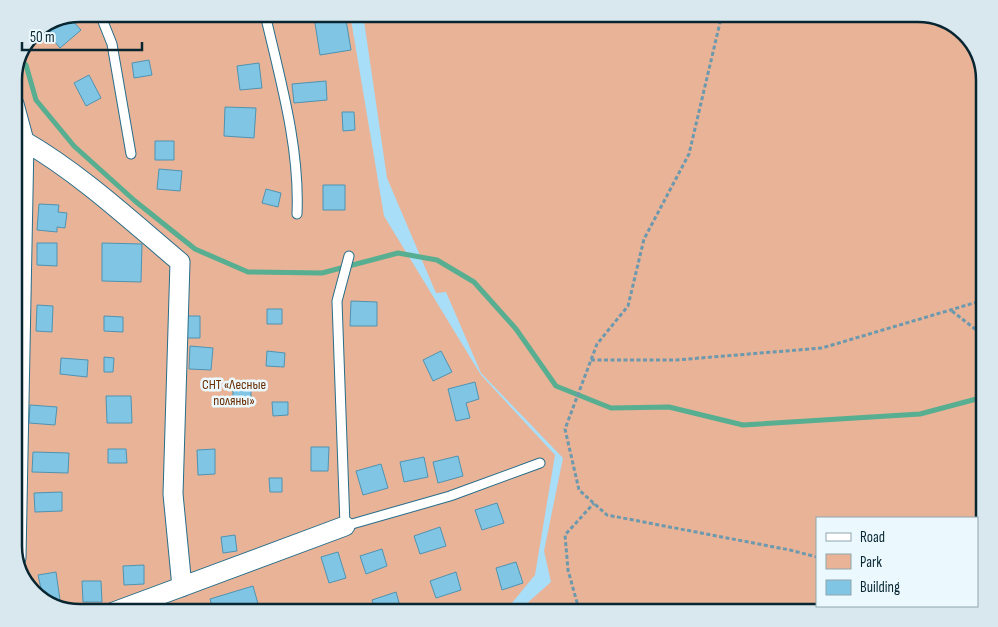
<svg xmlns="http://www.w3.org/2000/svg" width="998" height="627" font-family="'Sofia Sans Condensed',sans-serif">
	<style>
		.green { fill: #e9b397 }
		.lines { fill: none; stroke-linecap: round; stroke-linejoin: round }
		.stream { stroke: #57ae90; stroke-width: 5 }
		.building { fill: #81c5e4; stroke: #4f93b1 }
		.service-casing { stroke: #276e8a; stroke-width: 11 }
		.minor-casing { stroke: #276e8a; stroke-width: 21 }
		.path { stroke: #6c99ad; stroke-width: 3; stroke-dasharray: 4 2.5; stroke-linecap: butt }
		.service { stroke: #fff; stroke-width: 9 }
		.minor { stroke: #fff; stroke-width: 19 }
		.labels { text-anchor: middle; dominant-baseline: central; stroke-width: 5; stroke-linejoin: round; paint-order: stroke }
		.park-label { font-size: 14px; fill: #6b2e02; stroke: #ebf9ff }
		.rim { fill: none; stroke: #082632; stroke-width: 2.5 }
	</style>
	<rect width="100%" height="100%" fill="#a8def8"/>
	<!-- green -->
	<path class="green" d="M81,14h269l34,202 97,159 74,80 -20,120 -28,34 -16,4h-410l-37,-11 -21,-22 -9,-30v-473l20,-44z
		M363,14h554l37,11 21,22 9,30v470l-7,24v-53h-160v88h129l-28,7h-402l35,-31 -7,-31 19,-93 -82,-85 -35,-81 -10,1 -49,-115z"/>
	<g class="lines">
		<!-- stream -->
		<path class="stream" d="M21,60l5,5 10,35 38,46 61,55 60,48 53,23 74,1 76,-20 39,7 37,22 42,47 40,57 55,22 58,-1 74,18 177,-11 64,-17"/>
	</g>
	<!-- building -->
	<path class="building" d="M121,14h26l-25,4z
		M334,14h11l6,36 -31,5 -6,-38z
		M70,18l11,12 -21,18 -14,-17 7,-6z
		M149,60l3,15 -18,3 -2,-15z
		M259,63l3,25 -22,2 -3,-24z
		M89,75l12,23 -15,8 -12,-23z
		M326,81l1,19 -33,3 -2,-19z
		M225,107l31,1 -2,30 -30,-2z
		M342,112h12l1,18 -12,1z
		M155,141h19v19h-19z
		M159,169l23,2 -2,20 -23,-2z
		M323,185h22v25h-22z
		M266,189l15,4 -3,14 -16,-4z
		M39,204l20,1 -1,7 9,1 -2,15 -8,-1v5l-20,-2z
		M37,243h20v23l-20,-1z
		M102,243l40,1 -1,38 -39,-1z
		M351,301l26,1v24h-27z
		M37,305l16,1 -1,26 -16,-1z
		M267,309h15v15h-15z
		M104,316l19,1v15l-19,-1z
		M185,316h15v22h-16z
		M190,346l23,2 -2,22 -22,-1z
		M267,351l18,2 -1,14 -18,-1z
		M441,351l11,21 -19,9 -10,-21z
		M104,357l10,1 -1,14h-9z
		M61,358l27,2 -1,17 -27,-3z
		M475,382l4,17 -13,4 4,15 -14,3 -8,-32z
		M233,386h18v19h-18z
		M106,396h25l1,27h-25z
		M272,402h16v13l-15,1z
		M30,405l27,2 -2,18 -26,-2z
		M311,447h18l-1,24h-17z
		M108,449h18l1,14h-19z
		M215,449v25l-17,1 -1,-25z
		M33,452l36,1 -1,20 -36,-1z
		M458,456l5,20 -25,7 -5,-21z
		M424,457l4,20 -24,5 -4,-20z
		M381,464l7,24 -25,7 -7,-24z
		M269,478h13v14h-12z
		M62,492v19l-27,1 -1,-19z
		M497,503l7,20 -22,7 -7,-20z
		M440,527l6,19 -26,8 -6,-18z
		M235,535l2,16 -14,2 -2,-16z
		M382,549l5,17 -21,8 -6,-18z
		M338,552l8,26 -17,5 -8,-26z
		M516,562l7,21 -21,7 -6,-22z
		M144,565v19l-20,1 -1,-19z
		M56,572l4,28 -16,2 -6,-27z
		M456,572l5,18 -25,8 -6,-17z
		M82,581h19l1,21h-19z
		M253,586l7,25 -6,2h-40l-4,-14z
		M396,592l6,21h-25l-5,-13z"/>
	<g class="lines">
		<defs>
			<path id="service" d="M100,14l12,30 19,110
				M265,14c15,65 35,133 32,200
				M349,256l-12,45 8,225 105,-30 90,-33"/>
			<path id="minor" d="M14,104l10,37 -8,417
				M24,141c57,33 106,79 156,121l-7,232 9,93
				M111,613l234,-87"/>
		</defs>
		<!-- service casing -->
		<use href="#service" class="service-casing"/>
		<!-- minor casing -->
		<use href="#minor" class="minor-casing"/>
		<!-- path -->
		<path class="path" d="M722,14l-33,140 -45,85 -16,67 -31,38 -32,85 14,61 28,25 183,35 27,7
			M952,311l32,25
			M591,360h85l146,-12 162,-48
			M593,613l-15,-7 -10,-36 -3,-35 29,-32"/>
		<!-- service -->
		<use href="#service" class="service"/>
		<!-- minor -->
		<use href="#minor" class="minor"/>
	</g>
	<g class="labels">
		<!-- park labels -->
		<g class="park-label">
			<text x="234" y="384">СНТ «Лесные<tspan x="234" dy="16">поляны»</tspan></text>
		</g>
	</g>
	<!-- crop -->
	<path d="M0 0H998V627H0ZM80 22H918A58 58 0 0 1 976 80V546A58 58 0 0 1 918 604H80A58 58 0 0 1 22 546V80A58 58 0 0 1 80 22Z" fill="#d9e8ef" fill-rule="evenodd"/>
	<path class="rim" d="M80 22H918A58 58 0 0 1 976 80V546A58 58 0 0 1 918 604H80A58 58 0 0 1 22 546V80A58 58 0 0 1 80 22Z"/>
	<!-- legend -->
	<rect x="816" y="517" width="162" height="90" fill="#ebf9ff" stroke="#90a5ad"/>
	<rect x="826" y="533" width="25" height="8" fill="#ffffff" stroke="#90a5ad"/>
	<text x="860" y="542" font-size="15" fill="#082632">Road</text>
	<rect x="826" y="554" width="25" height="15" fill="#e9b397" stroke="#90a5ad"/>
	<text x="860" y="567" font-size="15" fill="#082632">Park</text>
	<rect x="826" y="580" width="25" height="15" fill="#81c5e4" stroke="#90a5ad"/>
	<text x="860" y="592" font-size="15" fill="#082632">Building</text>
	<!-- scale -->
	<path d="M22 42v8h120v-8" fill="none" stroke="#082632" stroke-width="2.5"/>
	<text x="30" y="42" font-size="15" fill="#082632" stroke="#ebf9ff" stroke-width="4" paint-order="stroke">50 m</text>
</svg>
